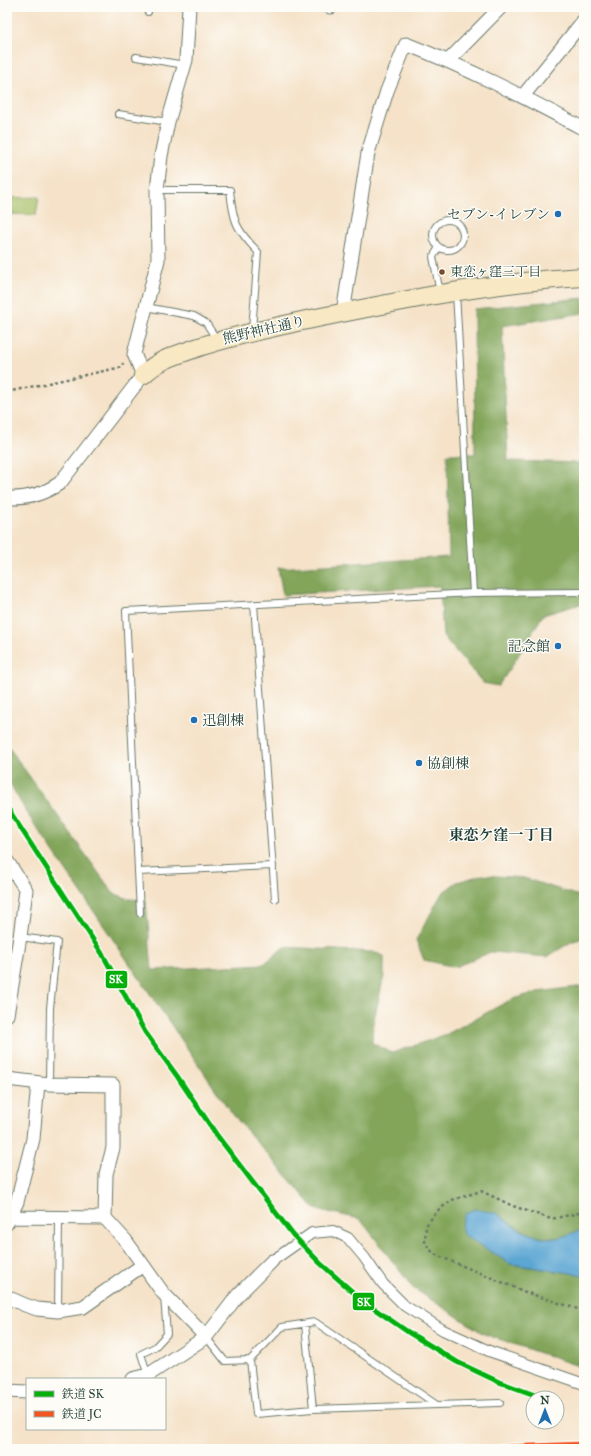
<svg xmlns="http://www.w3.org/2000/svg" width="591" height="1456" font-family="'IM FELL Great Primer','Noto Serif JP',serif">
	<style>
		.green { fill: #a3be64; stroke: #617e4c }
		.forest { fill: #82a55a; stroke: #507147 }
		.water { fill: #5ba6d3; stroke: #3d7284 }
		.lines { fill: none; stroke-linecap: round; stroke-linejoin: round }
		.service-casing { stroke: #6a7768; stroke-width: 8 }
		.pedestrian-casing { stroke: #6a7768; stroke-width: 12 }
		.minor-casing { stroke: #6a7768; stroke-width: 15 }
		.secondary-casing { stroke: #6a7768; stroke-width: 20 }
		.path { stroke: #6a7768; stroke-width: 2.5; stroke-dasharray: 3 3; stroke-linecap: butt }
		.service { stroke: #fff; stroke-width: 6 }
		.pedestrian { stroke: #fff; stroke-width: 10 }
		.minor { stroke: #fff; stroke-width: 13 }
		.secondary { stroke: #f8e8c3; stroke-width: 18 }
		.rail-1-casing { stroke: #fdfcf7; stroke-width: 8 }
		.rail-2-casing { stroke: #fdfcf7; stroke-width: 8 }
		.rail-1 { stroke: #06af0a; stroke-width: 5 }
		.rail-2 { stroke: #f15620; stroke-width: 5 }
		.poi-dot { fill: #1f6fb2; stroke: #fdfcf7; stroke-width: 1.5 }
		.bus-dot { fill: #7a4b2a; stroke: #fdfcf7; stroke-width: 1.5 }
		.labels { text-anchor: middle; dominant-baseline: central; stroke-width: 3; stroke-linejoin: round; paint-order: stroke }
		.bus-label { font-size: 13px; fill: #1f3d34; stroke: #fdfcf7; text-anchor: start }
		.poi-label { font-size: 14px; fill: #1f3d34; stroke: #fdfcf7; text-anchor: end }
		.street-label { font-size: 14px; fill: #1f3d34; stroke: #fdfcf7 }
		.neighbourhood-label { font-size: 15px; font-weight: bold; fill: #1f3d34; stroke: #fdfcf7 }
		.line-badge { stroke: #fdfcf7; stroke-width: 1.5 }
		.badge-label { font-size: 11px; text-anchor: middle; font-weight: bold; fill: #fff }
	</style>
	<rect width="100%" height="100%" fill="#fdfcf7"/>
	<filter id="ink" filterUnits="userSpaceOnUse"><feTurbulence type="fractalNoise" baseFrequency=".025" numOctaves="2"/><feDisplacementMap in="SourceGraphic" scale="8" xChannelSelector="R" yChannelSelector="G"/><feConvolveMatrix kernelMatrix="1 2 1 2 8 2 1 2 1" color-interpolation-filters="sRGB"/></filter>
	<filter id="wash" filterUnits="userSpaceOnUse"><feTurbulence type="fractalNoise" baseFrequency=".012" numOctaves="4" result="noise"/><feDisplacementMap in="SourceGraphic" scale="16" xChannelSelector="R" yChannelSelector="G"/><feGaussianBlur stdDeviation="0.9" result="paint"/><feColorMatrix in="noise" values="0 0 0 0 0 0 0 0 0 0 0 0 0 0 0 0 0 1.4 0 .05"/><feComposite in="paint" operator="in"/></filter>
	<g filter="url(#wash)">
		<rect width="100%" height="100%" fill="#f5e2c8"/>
		<!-- green -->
		<path class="green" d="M39,197l-3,18 -29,-1v-16z"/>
		<!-- forest -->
		<path class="forest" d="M584,298v15l-82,13 6,135 76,2v140l-41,12 -33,54 -12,17 -15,-3 -40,-47 -3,-50 -157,9 -5,-27 171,-11 -2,-103h28l-1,-145z
			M7,745l106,148 16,6 17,1 6,70 112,-6 20,-17 89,5 11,4v20l-11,48 -1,19 20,10 55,-19 65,-35 26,-7 46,-6v243c-8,3 -18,8 -26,9 -24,3 -43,-12 -62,-25l14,51 74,11v93l-100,-34 -71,-46 -53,-69 -45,-10 -85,-98 -202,-296 -21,-36z
			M482,875l42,3 52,17 8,1v42l-13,4 -24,15 -56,-5 -36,15 -31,-7 -8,-20 26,-47 15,-11z"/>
		<!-- water -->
		<path class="water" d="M474,1209l22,4 22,16 23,9h18l25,-9v46l-74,-11 -47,-30 -2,-9 5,-12z"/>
	</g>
	<g filter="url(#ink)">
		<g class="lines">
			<defs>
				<path id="service" d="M148,12l1,-5
					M136,57l49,8
					M118,114l50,8
					M157,190h73c3,32 6,39 28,62l-6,78
					M433 235a15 15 0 1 1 30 0a15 15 0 1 1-30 0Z
					M439,247l-6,10 7,36
					M146,307l48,9 12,7 11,17
					M473,593l111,-1
					M254,604l21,295
					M138,872l135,-6
					M140,913l-14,-302 347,-18 -17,-300
					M20,937l37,5 -7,66 -1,76
					M58,1311l1,-93
					M305,1324l8,85
					M206,1337l19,24 25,-1 32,-33 33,-5 122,83 63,-2
					M250,1360l6,54 57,-5 124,-4
					M148,1375l-7,-21 14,-7 12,-13 -3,-37"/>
				<path id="pedestrian" d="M272,1261l40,-28 21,-2 15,7 16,19 19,27 22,22 38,24 46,21 95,33"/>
				<path id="minor" d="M330,7h1
					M448,61l53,-54
					M523,96l61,-76
					M343,313l25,-160 19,-62 19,-47c62,24 120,54 178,85
					M7,498c20,1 37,-4 53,-15l83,-108 -9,-21 24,-94 -1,-70 4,-34 7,-34 18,-62 3,-53
					M7,861l19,29 -6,47 -13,78
					M7,1079l42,5 64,1v63l-7,26 -1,44 21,23 37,52 43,44
					M10,1217l95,1
					M7,1223l10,-21 16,-63 5,-56
					M7,1297l18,8 12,4 21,2 25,-4 60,-42
					M133,1379l15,-4 58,-38 32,-42 34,-34
					M7,1391l20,1"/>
				<path id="secondary" d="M143,375c15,-15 33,-20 53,-27 35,-12 70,-19 106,-27 93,-19 187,-39 282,-44"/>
			</defs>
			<!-- service casing -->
			<use href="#service" class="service-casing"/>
			<!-- pedestrian casing -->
			<use href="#pedestrian" class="pedestrian-casing"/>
			<!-- minor casing -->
			<use href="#minor" class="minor-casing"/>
			<!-- secondary casing -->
			<use href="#secondary" class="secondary-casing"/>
			<!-- path -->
			<path class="path" d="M7,392l115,-25 1,-4
				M584,1209l-5,4 -28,6 -38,-13 -32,-15 -29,9 -15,11 -11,15 -1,17 9,11 94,39 56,18"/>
			<!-- service -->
			<use href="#service" class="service"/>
			<!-- pedestrian -->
			<use href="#pedestrian" class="pedestrian"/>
			<!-- minor -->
			<use href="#minor" class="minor"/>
			<!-- secondary -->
			<use href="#secondary" class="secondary"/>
			<defs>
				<path id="rail-1" d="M7,807l96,148 42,77 32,44 39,58 77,101 27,28 43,38 45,31 49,30 42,20 44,16"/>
				<path id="rail-2" d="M453,1449l131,-5"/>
			</defs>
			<!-- rail-1 casing -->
			<use href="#rail-1" class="rail-1-casing"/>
			<!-- rail-2 casing -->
			<use href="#rail-2" class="rail-2-casing"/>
			<!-- rail-1 -->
			<use href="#rail-1" class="rail-1"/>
			<!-- rail-2 -->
			<use href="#rail-2" class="rail-2"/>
		</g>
	</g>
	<!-- markers -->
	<g class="poi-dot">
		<circle cx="558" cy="214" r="4"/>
		<circle cx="558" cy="646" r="4"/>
		<circle cx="194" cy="720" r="4"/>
		<circle cx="419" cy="763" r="4"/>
	</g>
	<circle class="bus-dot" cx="442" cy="272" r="3.5"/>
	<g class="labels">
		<!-- bus labels -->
		<g class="bus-label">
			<text x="450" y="272">東恋ヶ窪三丁目</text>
		</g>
		<!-- poi labels -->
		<g class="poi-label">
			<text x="550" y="214">セブン-イレブン</text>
			<text x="550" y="646">記念館</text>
			<text x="202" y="720" text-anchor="start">迅創棟</text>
			<text x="427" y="763" text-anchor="start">協創棟</text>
		</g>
		<!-- street labels -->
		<g class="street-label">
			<text transform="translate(264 330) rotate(-13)">熊野神社通り</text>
		</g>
		<!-- neighbourhood labels -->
		<g class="neighbourhood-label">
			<text x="501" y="835">東恋ケ窪一丁目</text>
		</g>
	</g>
	<g class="line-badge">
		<rect x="105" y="970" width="23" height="19" rx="4" fill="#06af0a"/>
		<rect x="352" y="1292" width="23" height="19" rx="4" fill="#06af0a"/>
	</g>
	<g class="badge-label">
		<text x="116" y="983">SK</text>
		<text x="364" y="1306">SK</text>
	</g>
	<!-- margin -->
	<rect width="591" height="1456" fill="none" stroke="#fdfcf7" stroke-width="24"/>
	<!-- legend -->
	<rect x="26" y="1378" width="140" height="52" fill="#fdfcf7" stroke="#a4b0a9"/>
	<rect x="34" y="1391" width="20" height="6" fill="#06af0a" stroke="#a4b0a9"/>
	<text x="62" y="1398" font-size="12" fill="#1f3d34">鉄道 SK</text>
	<rect x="34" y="1411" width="20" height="6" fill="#f15620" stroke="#a4b0a9"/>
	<text x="62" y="1418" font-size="12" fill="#1f3d34">鉄道 JC</text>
	<!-- north arrow -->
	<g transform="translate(545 1410)"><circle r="19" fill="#fdfcf7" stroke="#a4b0a9"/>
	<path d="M0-3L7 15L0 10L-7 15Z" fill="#1f6fb2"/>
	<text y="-6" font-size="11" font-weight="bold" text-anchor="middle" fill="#1f3d34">N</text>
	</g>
</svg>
